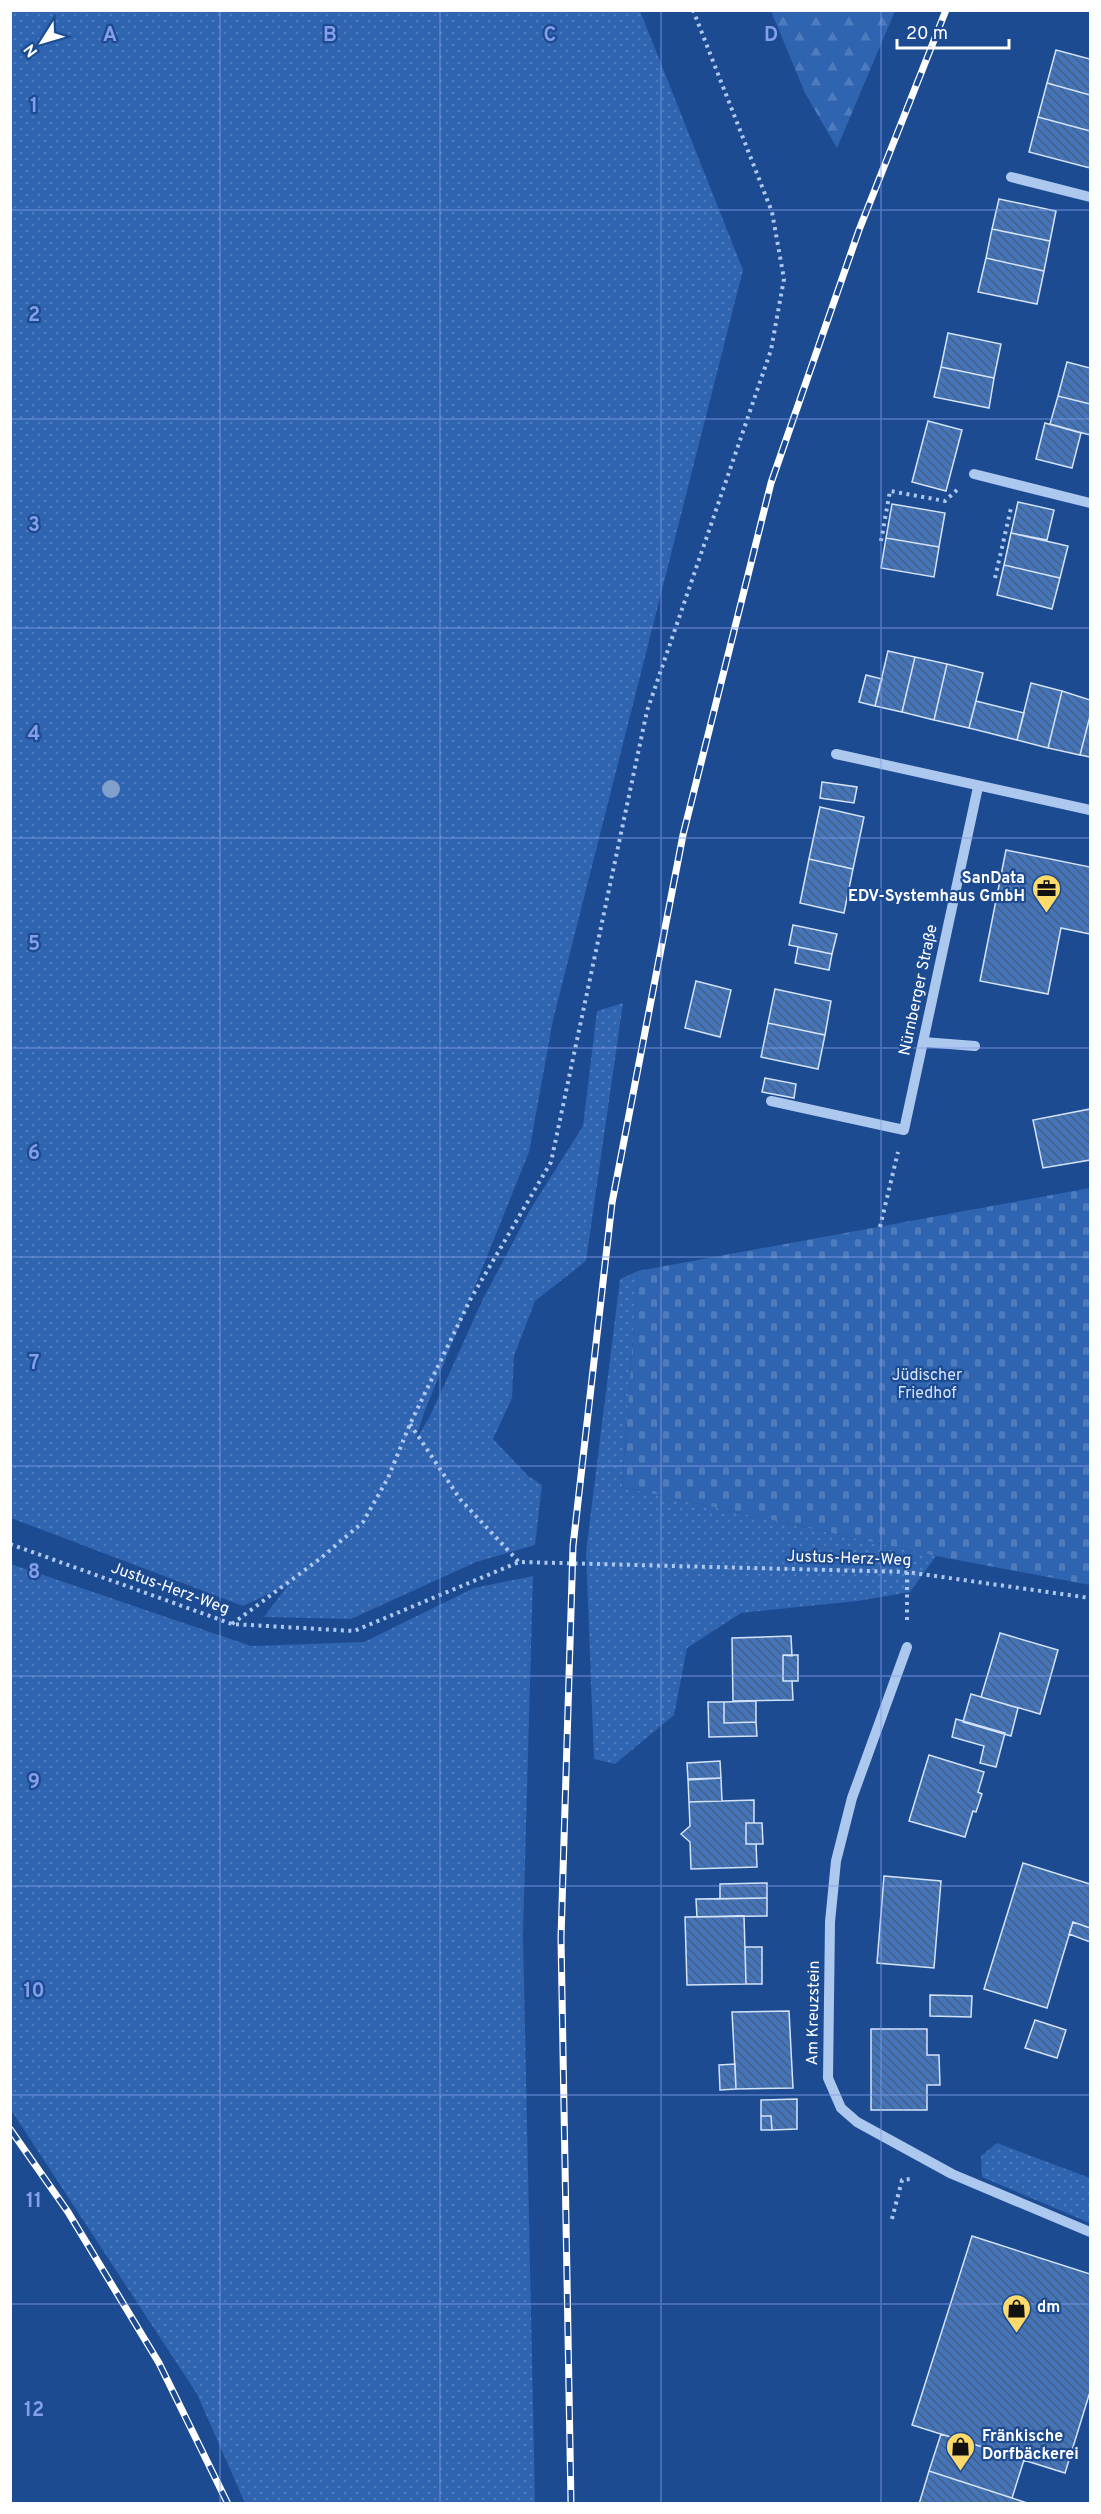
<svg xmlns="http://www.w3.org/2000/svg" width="1101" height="2514" font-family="Overpass,sans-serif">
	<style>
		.grass { fill: url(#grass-dots) }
		.forest { fill: url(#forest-firs) }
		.cemetery { fill: url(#cemetery-stones) }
		.building { fill: url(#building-back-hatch); stroke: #d3e3fa; stroke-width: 1.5 }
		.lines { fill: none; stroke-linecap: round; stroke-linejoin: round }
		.path { stroke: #adc8ee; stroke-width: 4; stroke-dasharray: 3 4.5; stroke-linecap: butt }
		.minor { stroke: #adc8ee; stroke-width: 10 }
		.rail-casing { stroke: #fff; stroke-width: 7 }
		.rail { stroke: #1c4b92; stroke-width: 4.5; stroke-dasharray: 14; stroke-linecap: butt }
		.tree { fill: #819fcb }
		.grid { fill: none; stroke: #839eea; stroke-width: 1.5; stroke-opacity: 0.55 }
		.labels { text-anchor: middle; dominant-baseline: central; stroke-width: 4.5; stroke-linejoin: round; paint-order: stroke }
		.poi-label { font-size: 16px; font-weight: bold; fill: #fff; stroke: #1c4b92; text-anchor: start }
		.street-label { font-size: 16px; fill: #fff; stroke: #1c4b92 }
		.park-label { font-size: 16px; fill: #d3e3fa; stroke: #1c4b92 }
		.grid-label { font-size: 20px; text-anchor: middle; font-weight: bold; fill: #839eea; stroke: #1c4b92; stroke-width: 4.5; stroke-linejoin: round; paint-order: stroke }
	</style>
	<defs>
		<pattern id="grass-dots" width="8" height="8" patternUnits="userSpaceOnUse" patternTransform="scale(1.5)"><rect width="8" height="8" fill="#2f64b0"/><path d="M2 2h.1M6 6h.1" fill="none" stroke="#4e7bbc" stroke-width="1.8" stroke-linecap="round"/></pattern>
		<pattern id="forest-firs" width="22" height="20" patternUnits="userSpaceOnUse" patternTransform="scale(1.5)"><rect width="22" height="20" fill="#2f64b0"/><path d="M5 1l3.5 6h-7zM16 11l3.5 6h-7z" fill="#4e7bbc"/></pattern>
		<pattern id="cemetery-stones" width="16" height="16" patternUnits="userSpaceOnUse" patternTransform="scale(1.5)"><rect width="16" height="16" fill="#2f64b0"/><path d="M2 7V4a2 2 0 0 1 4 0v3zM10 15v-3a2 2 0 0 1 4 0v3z" fill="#4e7bbc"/></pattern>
		<pattern id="building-back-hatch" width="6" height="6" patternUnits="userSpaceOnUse" patternTransform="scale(1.5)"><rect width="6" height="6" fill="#4474b9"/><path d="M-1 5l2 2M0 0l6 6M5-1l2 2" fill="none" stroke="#486082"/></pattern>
	</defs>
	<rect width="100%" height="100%" fill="#1c4b92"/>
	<!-- grass -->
	<path class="grass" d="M10,11h630l103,259 -190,750 -24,132 -105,261 -9,28 15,-25 53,-117 47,-89 53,-84 14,-115 26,-8 -37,258 -51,40 -21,55 -2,42 -19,41 35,37 14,9 -7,60 -59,17 -125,57 -87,-2 24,-32 -45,21 -232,-88z
		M638,1271l-16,216 314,69 -26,36 -53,9 -116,12 -54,35 -13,67 -59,49 -21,-5 -8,-207 34,-273z
		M11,1564l240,82 113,-4 110,-54 59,-12 -10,358 12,569h-290l-48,-109 -186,-284z
		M997,2143l93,35v45l-108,-46 -1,-21z"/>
	<!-- forest -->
	<path class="forest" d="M771,11h124l-58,137 -32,-55z"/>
	<!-- cemetery -->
	<path class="cemetery" d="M1090,1188v397l-154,-29 -314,-69 16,-216z"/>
	<!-- building -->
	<path class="building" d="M1056,50l34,9v36l-43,-12z
		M1047,83l43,12v36l-52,-14z
		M1038,117l52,14v37l-61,-16z
		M999,199l57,12 -6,30 -58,-12z
		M992,229l58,12 -6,30 -58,-13z
		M986,258l58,13 -7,33 -59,-12z
		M948,333l53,11 -7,34 -53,-11z
		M1067,362l23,6v36l-32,-8z
		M941,367l53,11 -5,30 -55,-11z
		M1058,396l32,8v31l-40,-11z
		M928,421l34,9 -16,61 -34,-9z
		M1045,423l36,10 -9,35 -36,-9z
		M1018,502l36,8 -7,30 -36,-7z
		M892,504l53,9 -6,34 -53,-9z
		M1011,533l57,13 -8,32 -56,-13z
		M886,538l53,9 -5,30 -53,-9z
		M1004,565l56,13 -8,31 -55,-14z
		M888,651l27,6 -13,55 -27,-6z
		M915,657l32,7 -13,56 -32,-8z
		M947,664l36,9 -14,55 -35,-8z
		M866,675l16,4 -7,27 -16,-4z
		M1031,683l31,8 -14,57 -31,-8z
		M1062,691l28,9v16l-10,39 -32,-7z
		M976,701l48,12 -7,27 -48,-12z
		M1090,716v41l-10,-2z
		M822,782l35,5 -3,16 -34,-5z
		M820,807l44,10 -11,52 -44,-10z
		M1006,850l84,17v67l-29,-6 -13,66 -68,-13z
		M809,859l44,10 -9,44 -44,-10z
		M793,925l44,9 -5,20 -43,-9z
		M798,947l34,7 -3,16 -34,-7z
		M696,981l35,9 -11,47 -35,-9z
		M775,989l56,12 -6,34 -57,-12z
		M768,1023l57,12 -7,34 -57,-12z
		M765,1078l31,6 -2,14 -32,-6z
		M1090,1109v51l-47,8 -10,-48z
		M1000,1633l58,17 -18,64 -59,-17z
		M791,1636l1,20 -9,-1v26h9l1,19 -60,1 -1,-63z
		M783,1655h15v26h-15z
		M971,1694l47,14 -7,28 -48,-14z
		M756,1701v21l-32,1v-21z
		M708,1702h16v21l32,-1 1,14 -48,1z
		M956,1719l49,14 -9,34 -16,-4 4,-17 -32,-9z
		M929,1755l55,17 -6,20 4,2 -6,18 -3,-1 -8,26 -56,-16z
		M720,1761l1,17 -33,2 -1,-17z
		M721,1778l1,23 -33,1 -1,-23z
		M754,1800v23h-8v21h10l1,23 -66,2 -1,-27 -9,-8 9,-8 -1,-24z
		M746,1823h16l1,21h-17z
		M1023,1863l67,21v44l-17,-6 -26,86 -63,-19z
		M884,1876l57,5 -7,87 -57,-5z
		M767,1883v15l-47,1v-15z
		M767,1898v18l-70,1 -1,-18z
		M744,1916l2,68 -59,1 -2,-68z
		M1073,1922l17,6v14l-21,-8z
		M745,1947h17v37h-16z
		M930,1995l42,1 -1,21 -41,-1z
		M789,2011l4,77 -57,1 -4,-77z
		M1035,2020l31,10 -9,28 -32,-10z
		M871,2029h56v26h12l1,30h-13v25h-56z
		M735,2064l1,25 -16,1 -1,-25z
		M797,2099v30l-25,1 -1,-14h-10v-16z
		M761,2116h10l1,14h-11z
		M972,2236l118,38v118l-25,81 -153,-48z
		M941,2434l83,26 -12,38 -83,-27z
		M929,2471l83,27 18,6h-111z"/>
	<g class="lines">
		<!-- path -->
		<path class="path" d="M881,541l9,-50 55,10 13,-12
			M995,578l16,-70
			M880,1227l18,-75
			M410,1424l50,75 59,63
			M10,1544l222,80 122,7 165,-69 388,10 183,26
			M907,1572v50
			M232,1624l89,-66 42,-36 25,-44 22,-54 60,-124 81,-138 96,-451 124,-361 13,-71 -12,-67 -79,-202
			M892,2219l10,-39 8,-1"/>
		<!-- minor -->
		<path class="minor" d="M1011,177l79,20
			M974,474l116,29
			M836,754l254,56
			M923,1042l52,4
			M771,1101l133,29 74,-343
			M907,1647l-55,151 -16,63 -6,61 -2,156 13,30 16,14 95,52 138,58"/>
		<defs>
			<path id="rail" d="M10,2129l58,83 91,151 69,141
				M571,2504l-10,-566 12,-392 39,-343 71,-368 88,-352 88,-253 87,-220"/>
		</defs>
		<!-- rail casing -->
		<use href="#rail" class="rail-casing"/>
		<!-- rail -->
		<use href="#rail" class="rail"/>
	</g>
	<!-- trees -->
	<circle class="tree" cx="111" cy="789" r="9"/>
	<!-- grid -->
	<path class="grid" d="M220,10v2494M440,10v2494M661,10v2494M881,10v2494M10,210h1080M10,419h1080M10,628h1080M10,838h1080M10,1048h1080M10,1257h1080M10,1466h1080M10,1676h1080M10,1886h1080M10,2095h1080M10,2304h1080"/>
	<!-- icons -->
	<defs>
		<symbol id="office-pin" viewBox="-11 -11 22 30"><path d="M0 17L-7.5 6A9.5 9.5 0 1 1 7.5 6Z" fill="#feda6b" stroke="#1c4b92"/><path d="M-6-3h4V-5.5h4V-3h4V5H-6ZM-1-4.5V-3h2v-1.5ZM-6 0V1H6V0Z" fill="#111"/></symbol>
		<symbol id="shop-pin" viewBox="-11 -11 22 30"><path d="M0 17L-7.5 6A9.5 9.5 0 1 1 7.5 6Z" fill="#feda6b" stroke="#1c4b92"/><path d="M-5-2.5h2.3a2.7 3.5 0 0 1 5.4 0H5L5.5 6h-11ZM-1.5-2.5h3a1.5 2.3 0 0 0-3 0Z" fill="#111"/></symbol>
	</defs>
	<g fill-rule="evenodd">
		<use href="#office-pin" x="1030" y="872" width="33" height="45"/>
		<use href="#shop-pin" x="1000" y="2292" width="33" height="45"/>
		<use href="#shop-pin" x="944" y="2430" width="33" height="45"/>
	</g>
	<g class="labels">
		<!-- poi labels -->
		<g class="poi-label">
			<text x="1025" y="879" text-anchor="end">SanData<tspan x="1025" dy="18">EDV-Systemhaus GmbH</tspan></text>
			<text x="1037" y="2308">dm</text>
			<text x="982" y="2437">Fränkische<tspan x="982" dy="18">Dorfbäckerei</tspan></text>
		</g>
		<!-- street labels -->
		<g class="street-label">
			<text transform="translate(919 990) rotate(-78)">Nürnberger Straße</text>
			<text transform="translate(849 1559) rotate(2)">Justus-Herz-Weg</text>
			<text transform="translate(170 1589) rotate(20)">Justus-Herz-Weg</text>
			<text transform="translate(814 2013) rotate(-89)">Am Kreuzstein</text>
		</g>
		<!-- park labels -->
		<g class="park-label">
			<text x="927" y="1376">Jüdischer<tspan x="927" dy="18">Friedhof</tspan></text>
		</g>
	</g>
	<g class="grid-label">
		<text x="110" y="41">A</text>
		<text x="330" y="41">B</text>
		<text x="550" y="41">C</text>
		<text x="771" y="41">D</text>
		<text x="34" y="112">1</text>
		<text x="34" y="321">2</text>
		<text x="34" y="531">3</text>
		<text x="34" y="740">4</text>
		<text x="34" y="950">5</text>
		<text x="34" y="1159">6</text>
		<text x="34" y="1369">7</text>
		<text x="34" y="1578">8</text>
		<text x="34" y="1788">9</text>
		<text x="34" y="1997">10</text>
		<text x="34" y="2207">11</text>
		<text x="34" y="2416">12</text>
	</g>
	<!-- border -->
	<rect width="1101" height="2514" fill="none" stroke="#ffffff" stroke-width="24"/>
	<!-- north arrow -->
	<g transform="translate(42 42) rotate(233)" stroke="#1c4b92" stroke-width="4.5" paint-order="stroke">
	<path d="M0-4.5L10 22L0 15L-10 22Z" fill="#ffffff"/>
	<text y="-9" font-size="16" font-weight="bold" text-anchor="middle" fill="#ffffff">N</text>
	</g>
	<!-- scale -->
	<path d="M897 39v9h112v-9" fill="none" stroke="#ffffff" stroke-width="3"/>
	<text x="906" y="39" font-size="18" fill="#ffffff" stroke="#1c4b92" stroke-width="4.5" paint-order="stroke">20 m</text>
</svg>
